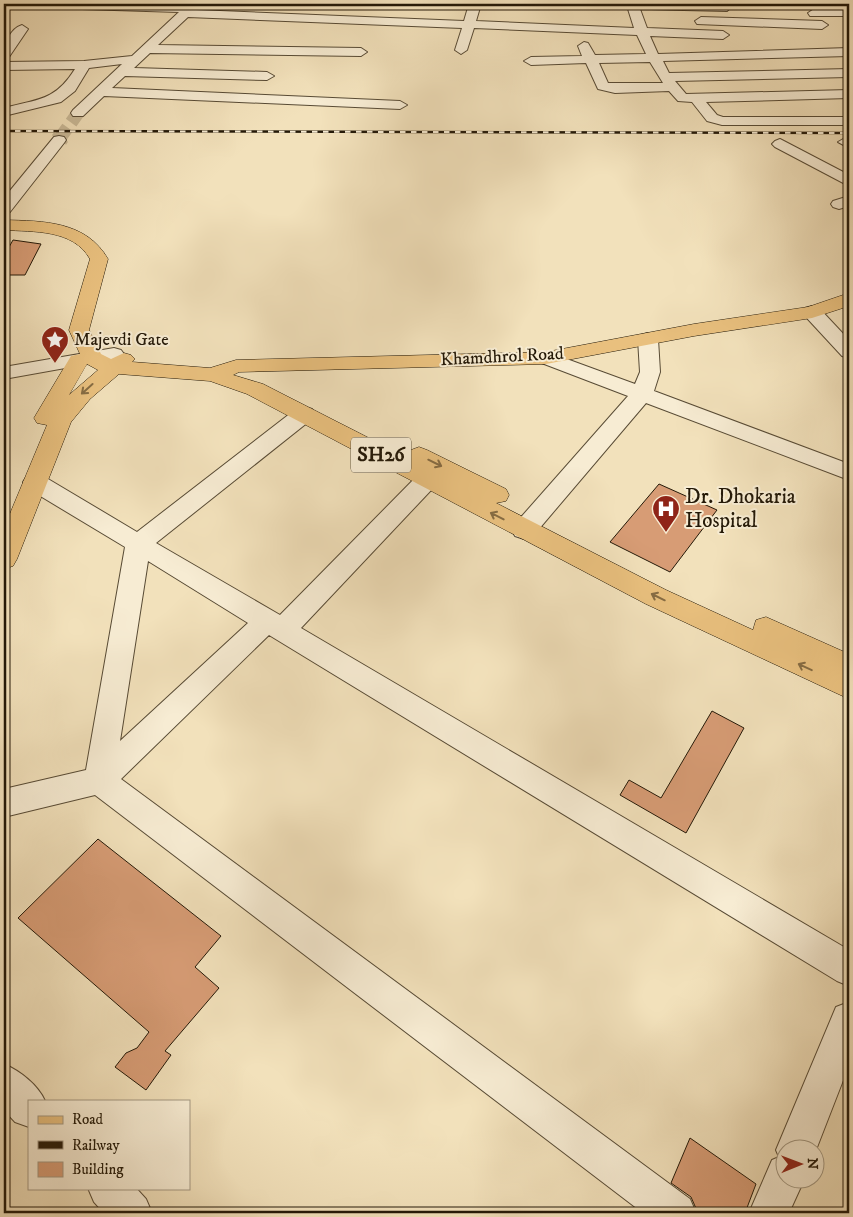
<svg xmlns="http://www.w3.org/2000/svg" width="853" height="1217" font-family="'IM FELL DW Pica',serif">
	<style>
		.building { fill: #d79c75; stroke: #241908 }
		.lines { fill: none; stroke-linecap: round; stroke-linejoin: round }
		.minor-tunnel-far1 { stroke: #c9b997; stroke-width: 13; stroke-dasharray: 13 6; stroke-linecap: butt }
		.minor-tunnel { stroke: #c9b997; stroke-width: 17; stroke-dasharray: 17 8; stroke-linecap: butt }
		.minor-casing { stroke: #584b35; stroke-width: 2 }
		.major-casing { stroke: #241908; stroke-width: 1 }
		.minor { fill: #f7ecd3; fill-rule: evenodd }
		.major { fill: #e9c07e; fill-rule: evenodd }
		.rail-casing { stroke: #241908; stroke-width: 2.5 }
		.rail { stroke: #f7ecd3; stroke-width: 2; stroke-dasharray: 5.5; stroke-linecap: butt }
		.oneway { stroke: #866c43 }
		.labels { text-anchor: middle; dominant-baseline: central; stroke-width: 4; stroke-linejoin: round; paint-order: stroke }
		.far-poi-label { font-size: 18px; fill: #241908; stroke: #f7ecd3; text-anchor: start }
		.far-street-label { font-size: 18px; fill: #241908; stroke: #f7ecd3 }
		.shield { fill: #f7ecd3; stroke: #635845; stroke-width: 1 }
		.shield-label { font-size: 20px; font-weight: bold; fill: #241908 }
		.poi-label { font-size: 21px; fill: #241908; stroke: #f7ecd3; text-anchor: start }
	</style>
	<rect width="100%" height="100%" fill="#f2e1bb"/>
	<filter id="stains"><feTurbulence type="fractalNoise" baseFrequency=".004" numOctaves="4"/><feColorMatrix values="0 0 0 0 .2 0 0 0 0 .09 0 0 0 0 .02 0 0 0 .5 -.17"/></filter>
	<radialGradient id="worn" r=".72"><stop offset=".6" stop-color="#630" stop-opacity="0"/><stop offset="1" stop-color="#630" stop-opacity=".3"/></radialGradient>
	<!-- building -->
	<path class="building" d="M13,240l28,4 -16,31h-21v-19z
		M659,484l58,26 -47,62 -60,-30z
		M712,711l32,17 -58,105 -66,-38 9,-15 32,18z
		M98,839l123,97 -26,31 24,21 -54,63 6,4 -25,35 -31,-23 11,-14 11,-5 12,-16 -131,-114z
		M690,1138l66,46 -11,29h-47l-7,-16 -20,-14z"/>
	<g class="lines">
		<!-- minor-tunnel-far1 -->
		<path class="minor-tunnel-far1" d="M60,138l18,-25"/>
		<!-- minor-tunnel -->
		<path class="minor-tunnel" d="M59,140l2,-3"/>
		<defs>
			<path id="minor" d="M11,4h190l-5,6 268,11 5,-17h12l-5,17 158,7 -6,-19 -41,-2 -6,-3 142,1 6,4 -2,2 -87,-2 7,19 76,3 6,4 -6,4 -73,-3 8,18 191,-6v8l-186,5 6,12 180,-4v8l-174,4 11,13 163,-4v8l-143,4 11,13 6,2h126v8h-127l-15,-4 -15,-19 -14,-1 -9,-10 -54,2 -17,-4 -12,-26 -55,2 -7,-4 7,-4 51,-1 -4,-10 6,-4 4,1 7,12 51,-1 -9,-19 -163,-7 -7,22 -6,4 -6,-4 7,-22 -274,-11 -30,28 203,3 6,4 -6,4 -211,-3 -16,15 133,4 7,4 -7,4 -142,-4 -13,12 288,13 7,4 -7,4 -296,-13 -21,20h-10l-2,-3 2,-3 49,-46 -33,4 -14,23 -14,11 -57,14v-8c34,-9 51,-7 71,-39l-71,1v-8l80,-1 48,-5 47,-44 -162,-5zM650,62l13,21h-55l-9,-20z
				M814,9h35v7h-39l-2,-3z
				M701,17l121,4 6,4 -6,4 -125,-5 -2,-3z
				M22,25l6,4 -19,28 -5,1c0,-12 5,-29 18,-33z
				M59,136l5,1 2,3 -2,3 -54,69 -6,1v-15l50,-61z
				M845,138l4,1v9l-11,-6z
				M780,139l69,36v11l-74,-39 -3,-3 3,-3z
				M849,196v10l-10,3 -6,-2 -2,-3 2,-3z
				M812,306l7,2 30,32v18l-7,-2 -37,-40 -3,-4 3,-4z
				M648,333l7,2 3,4 2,33 -6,19 195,73v16l-203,-77 -113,133 -9,3 -9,-3 -3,-6 3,-6 113,-128 -89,-34 -3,-4 3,-4 7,-2 7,2 82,30 5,-12 -2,-33 3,-4z
				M114,348l7,2 3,4 -3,4 -117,21v-12z
				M304,407l8,2 3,5 -3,5 -156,124 124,72 139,-141 8,-2 8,2 4,6 -4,6 -134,142 548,322v36l-12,-5 -568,-346 -148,144 569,420 6,14h-53l-548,-418 -91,22v-28l82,-19 39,-223 -98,-59 -4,-6 4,-6 8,-2 8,2 94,56 159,-123zM148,561l100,62 -128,118z
				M849,1002v63l-33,85h-30v30h18l-15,33h-40l23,-53 7,-3 -3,-7 60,-143z
				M4,1064c16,7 34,21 41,37h-16v26l-14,-5 -11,-12z
				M88,1188h48l10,11 6,14h-48l-10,-11z"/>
			<path id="major" d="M4,220c40,1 82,1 104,39l-19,71 12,24 10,5 13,-6 7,2 4,4 -3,3 78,6 26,-8 310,-8 148,-28 114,-17 41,-14v13l-37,12 -118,18 -148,28 -307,8 -6,3 30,9 147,75 -3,-4 4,-5 8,-3 8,3 79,39 3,6 -3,6 -10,2 170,87 87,40 3,-10 10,-3 83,37v45l-203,-95 -399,-210 -37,-13 -91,-7 -29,25 -19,23 -54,137 -4,7 -9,3v-41l43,-103 -10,-2 -3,-5 37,-62 9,-2 -11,-24 21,-71c-17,-30 -56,-27 -86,-29zM87,364l11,6 -29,25z"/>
		</defs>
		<!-- minor casing -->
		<use href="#minor" class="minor-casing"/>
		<!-- major casing -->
		<use href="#major" class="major-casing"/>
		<!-- minor -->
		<use href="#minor" class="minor"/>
		<!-- major -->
		<use href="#major" class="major"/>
		<defs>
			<path id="rail" d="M4,131l845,2"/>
		</defs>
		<!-- rail casing -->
		<use href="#rail" class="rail-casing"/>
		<!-- rail -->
		<use href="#rail" class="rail"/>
	</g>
	<!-- one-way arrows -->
	<defs><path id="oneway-shaft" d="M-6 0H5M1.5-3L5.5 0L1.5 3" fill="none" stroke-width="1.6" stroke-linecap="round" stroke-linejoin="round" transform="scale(1.25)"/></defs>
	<g class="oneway">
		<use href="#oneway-shaft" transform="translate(87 389) rotate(138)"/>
		<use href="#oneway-shaft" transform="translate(435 463) rotate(26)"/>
		<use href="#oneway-shaft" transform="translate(497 516) rotate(-153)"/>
		<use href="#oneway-shaft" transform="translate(658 597) rotate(-154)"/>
		<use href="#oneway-shaft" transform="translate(805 667) rotate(-155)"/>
	</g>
	<!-- icons -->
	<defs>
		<symbol id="sight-pin" viewBox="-11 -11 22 30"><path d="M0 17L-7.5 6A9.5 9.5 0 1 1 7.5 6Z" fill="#8f2418" stroke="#f7ecd3"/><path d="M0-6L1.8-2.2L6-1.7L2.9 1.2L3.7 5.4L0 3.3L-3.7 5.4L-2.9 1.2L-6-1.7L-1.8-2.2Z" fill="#fff"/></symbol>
		<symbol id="hospital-pin" viewBox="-11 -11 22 30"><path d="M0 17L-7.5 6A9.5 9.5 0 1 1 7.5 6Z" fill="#8f2418" stroke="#f7ecd3"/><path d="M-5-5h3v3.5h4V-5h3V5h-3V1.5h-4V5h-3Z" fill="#fff"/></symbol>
	</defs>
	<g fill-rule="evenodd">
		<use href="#sight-pin" x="39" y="324" width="32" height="43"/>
		<use href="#hospital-pin" x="650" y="493" width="32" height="43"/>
	</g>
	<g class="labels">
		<!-- far-poi labels -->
		<g class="far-poi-label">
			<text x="74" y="340">Majevdi Gate</text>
		</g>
		<!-- far-street labels -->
		<g class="far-street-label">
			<text transform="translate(502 357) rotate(-3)">Khamdhrol Road</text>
		</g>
		<!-- shield labels -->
		<rect class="shield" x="351" y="437.5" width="60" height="35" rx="4"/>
		<g class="shield-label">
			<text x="381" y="455">SH26</text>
		</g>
		<!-- poi labels -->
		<g class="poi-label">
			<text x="685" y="497">Dr. Dhokaria<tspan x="685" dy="24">Hospital</tspan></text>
		</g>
	</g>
	<!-- margin -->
	<rect width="853" height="1217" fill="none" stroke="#f2e1bb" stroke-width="20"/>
	<rect x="5" y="5" width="843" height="1207" fill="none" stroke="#241908" stroke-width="2.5"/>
	<rect x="10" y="10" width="833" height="1197" fill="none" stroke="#241908"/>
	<!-- legend -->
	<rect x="28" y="1100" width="162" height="90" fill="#f7ecd3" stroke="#a39882"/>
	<rect x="38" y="1116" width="25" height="8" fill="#e9c07e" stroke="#a39882"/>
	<text x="72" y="1124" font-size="15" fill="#241908">Road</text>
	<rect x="38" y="1141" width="25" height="8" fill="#241908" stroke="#a39882"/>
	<text x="72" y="1150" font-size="15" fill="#241908">Railway</text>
	<rect x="38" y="1162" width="25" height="15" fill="#d79c75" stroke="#a39882"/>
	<text x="72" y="1174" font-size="15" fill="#241908">Building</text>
	<!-- north arrow -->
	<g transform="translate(800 1164) rotate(89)"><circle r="24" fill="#f7ecd3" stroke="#a39882"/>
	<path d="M0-4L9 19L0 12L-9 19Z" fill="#8f2418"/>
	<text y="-8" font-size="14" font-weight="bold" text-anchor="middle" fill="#241908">N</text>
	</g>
	<rect width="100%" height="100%" filter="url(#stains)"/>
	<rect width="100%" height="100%" fill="url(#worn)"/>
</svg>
